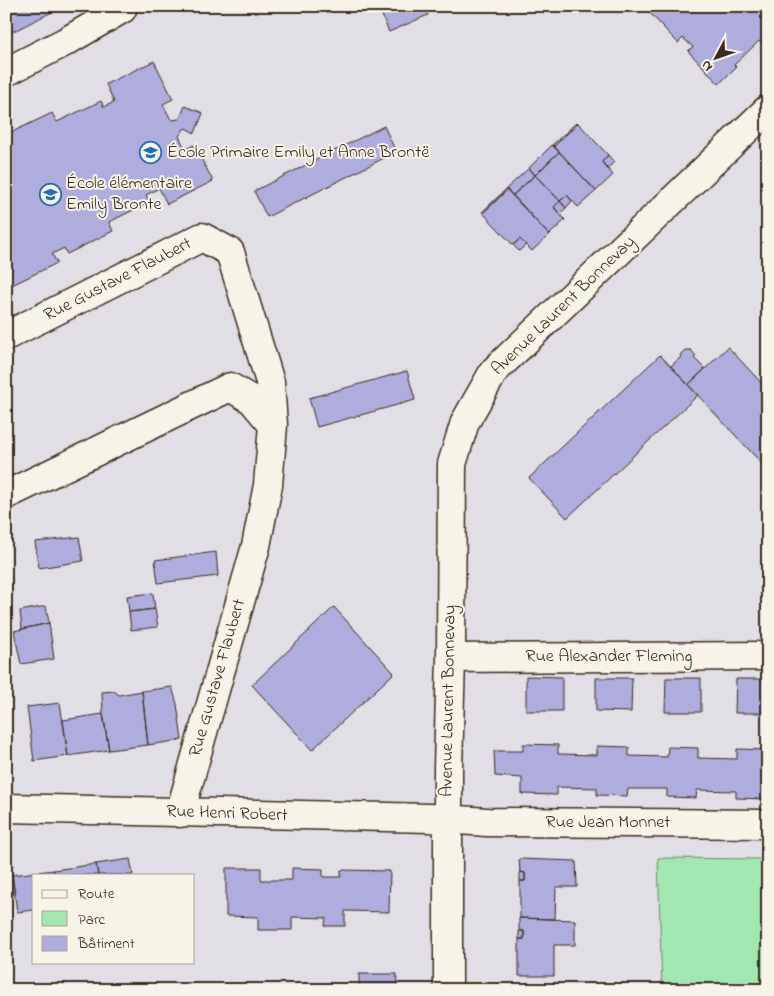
<svg xmlns="http://www.w3.org/2000/svg" width="774" height="996" font-family="'Indie Flower',sans-serif">
	<style>
		.green { fill: #a2e6b1; stroke: #6e8868 }
		.building { fill: #aeadde; stroke: #3b2a1e }
		.lines { fill: none; stroke-linecap: round; stroke-linejoin: round }
		.minor-casing { stroke: #3b2a1e; stroke-width: 31 }
		.minor { stroke: #f7f3e8; stroke-width: 28 }
		.labels { text-anchor: middle; dominant-baseline: central; stroke-width: 4; stroke-linejoin: round; paint-order: stroke }
		.poi-label { font-size: 18px; fill: #3b2a1e; stroke: #f7f3e8; text-anchor: start }
		.street-label { font-size: 18px; fill: #3b2a1e; stroke: #f7f3e8 }
	</style>
	<rect width="100%" height="100%" fill="#e1dee5"/>
	<filter id="ink" filterUnits="userSpaceOnUse"><feTurbulence type="fractalNoise" baseFrequency=".02" numOctaves="2"/><feDisplacementMap in="SourceGraphic" scale="10" xChannelSelector="R" yChannelSelector="G"/><feConvolveMatrix kernelMatrix="1 2 1 2 8 2 1 2 1" color-interpolation-filters="sRGB"/></filter>
	<g filter="url(#ink)">
		<!-- green -->
		<path class="green" d="M658,858l110,1v131h-106z"/>
		<!-- building -->
		<path class="building" d="M6,6h58l-58,29z
			M378,6h46l4,9 -39,17z
			M653,6h115v33l-6,5 -3,-3 -25,24 2,2 -17,17 -31,-33 5,-4 -10,-9 -5,5 -30,-32z
			M154,61l19,38 -10,5 7,14 2,2 7,-1 2,-3 4,-10 18,7 -8,20 -10,-5 -6,8 6,13 9,-4 19,36 -46,23 -8,-16 -13,7 4,7 -41,20 4,9 -46,23 -3,-6 -12,6 5,9 -51,25v-153l46,-22 5,9 44,-21 3,6 10,-5 -8,-18z
			M577,122l1,1 -24,23 -2,-1z
			M578,123l30,32 -6,7 11,13 -17,16 -42,-45z
			M384,126l12,26 -129,65 -13,-26z
			M552,145l7,7 -24,23 -6,-7z
			M559,152l37,39 -18,16 -11,-12 -7,6 -25,-26z
			M608,155l6,7 -7,7 -5,-7z
			M529,168l6,7 -22,20 -7,-6z
			M535,175l25,26 -6,6 11,13 -16,15 -36,-40z
			M506,189l1,1 -24,23 -1,-1z
			M507,190l42,45 -17,16 -12,-12 -7,6 -30,-32z
			M567,195l5,6 -6,7 -6,-7z
			M560,201l6,7 -7,6 -5,-7z
			M520,239l6,6 -7,6 -6,-6z
			M728,347l40,43v80l-80,-85z
			M685,350h6l5,6 -2,2 11,11 -17,16 -17,-19 10,-9 -1,-2z
			M660,355l38,40 -131,123 -38,-40z
			M407,371l8,29 -98,27 -8,-29z
			M79,537l4,24 -44,7 -4,-26z
			M216,552l2,24 -60,7 -3,-23z
			M153,593l2,16 -26,3 -2,-16z
			M46,606l3,17 -27,6 -2,-18z
			M334,607l60,66 -82,77 -60,-65z
			M155,609l3,18 -27,3 -2,-18z
			M49,623l5,36 -33,5 -7,-33z
			M526,676l36,1v34h-36z
			M596,678h36l-1,34 -35,-1z
			M666,678h35v34h-36z
			M736,679h32v34h-33z
			M172,687l5,17 5,36 -34,5 -6,-54z
			M114,691l5,4 23,-4 6,54 -39,5 -6,-36 -1,-22z
			M60,703l8,53 -34,5 -7,-54z
			M103,714l6,36 -41,6 -5,-36z
			M523,744l35,1v9l39,1v-9l32,1v9l38,1 1,-10 30,1v10l39,1v-10l31,1 -2,49 -30,-1v-7l-39,-1 -1,8 -29,-1v-8h-39l-1,7 -30,-1v-7l-40,-1v8l-35,-1v-16l-27,-2 -1,-25h29z
			M9,856l6,38 -9,1v-38z
			M130,859l3,16h-35l-2,-11z
			M519,859l57,2 1,26h-21l-1,32 -35,-1v-37h5v-8l-5,-1z
			M96,864l2,11h-44v-5z
			M226,868h35v12h31v-12l31,1v8h18v-7l49,1 -1,41 -44,-1v15h-20l1,-8 -34,-1v13h-34v-13l-32,-1z
			M54,870v5h-20v35l-17,2 -5,-37z
			M520,872l5,1v8h-5z
			M519,918l56,2v25h-21v31h-35v-37h5v-8h-5z
			M519,931h5v8h-5z
			M359,974h38l-1,16h-37z"/>
		<g class="lines">
			<defs>
				<path id="minor" d="M6,72l59,-30 57,-33 1,-3
					M6,336l196,-99 28,15 40,130 3,43 -5,60 -12,61 -76,267
					M6,495l224,-108 22,13 21,25
					M451,658l317,-2
					M6,808l424,10 57,4 281,2
					M448,990v-222l3,-110 1,-194 13,-42 29,-51 274,-262"/>
			</defs>
			<!-- minor casing -->
			<use href="#minor" class="minor-casing"/>
			<!-- minor -->
			<use href="#minor" class="minor"/>
		</g>
	</g>
	<!-- icons -->
	<defs>
		<symbol id="school-ring" viewBox="-11 -11 22 22"><circle r="9.5" fill="#f7f3e8" stroke="#1f6fb2" stroke-width="1.5"/><path d="M0-5L7-2L0 1L-7-2ZM-4 1L0 2.5L4 1V4Q0 6-4 4Z" fill="#1f6fb2"/></symbol>
	</defs>
	<g fill-rule="evenodd">
		<use href="#school-ring" x="138" y="140" width="25" height="25"/>
		<use href="#school-ring" x="38" y="182" width="25" height="25"/>
	</g>
	<g class="labels">
		<!-- poi labels -->
		<g class="poi-label">
			<text x="167" y="153">École Primaire Emily et Anne Brontë</text>
			<text x="66" y="184">École élémentaire<tspan x="66" dy="21">Emily Bronte</tspan></text>
		</g>
		<!-- street labels -->
		<g class="street-label">
			<text transform="translate(118 280) rotate(-27)">Rue Gustave Flaubert</text>
			<text transform="translate(564 306) rotate(-44)">Avenue Laurent Bonnevay</text>
			<text x="609" y="657">Rue Alexander Fleming</text>
			<text transform="translate(218 678) rotate(-74)">Rue Gustave Flaubert</text>
			<text transform="translate(449 701) rotate(-89)">Avenue Laurent Bonnevay</text>
			<text transform="translate(227 814) rotate(2)">Rue Henri Robert</text>
			<text x="608" y="823">Rue Jean Monnet</text>
		</g>
	</g>
	<!-- margin -->
	<rect width="774" height="996" fill="none" stroke="#f7f3e8" stroke-width="25"/>
	<rect x="12" y="12" width="749" height="971" fill="none" stroke="#3b2a1e" stroke-width="2" filter="url(#ink)"/>
	<!-- legend -->
	<rect x="32" y="874" width="162" height="90" fill="#f7f3e8" stroke="#aca397"/>
	<rect x="42" y="890" width="25" height="8" fill="#f7f3e8" stroke="#aca397"/>
	<text x="78" y="898" font-size="15" fill="#3b2a1e">Route</text>
	<rect x="42" y="911" width="25" height="15" fill="#a2e6b1" stroke="#aca397"/>
	<text x="78" y="924" font-size="15" fill="#3b2a1e">Parc</text>
	<rect x="42" y="936" width="25" height="15" fill="#aeadde" stroke="#aca397"/>
	<text x="78" y="948" font-size="15" fill="#3b2a1e">Bâtiment</text>
	<!-- north arrow -->
	<g transform="translate(716 58) rotate(229)" stroke="#f7f3e8" stroke-width="4" paint-order="stroke">
	<path d="M0-4L9 19L0 12L-9 19Z" fill="#3b2a1e"/>
	<text y="-8" font-size="14" font-weight="bold" text-anchor="middle" fill="#3b2a1e">N</text>
	</g>
</svg>
